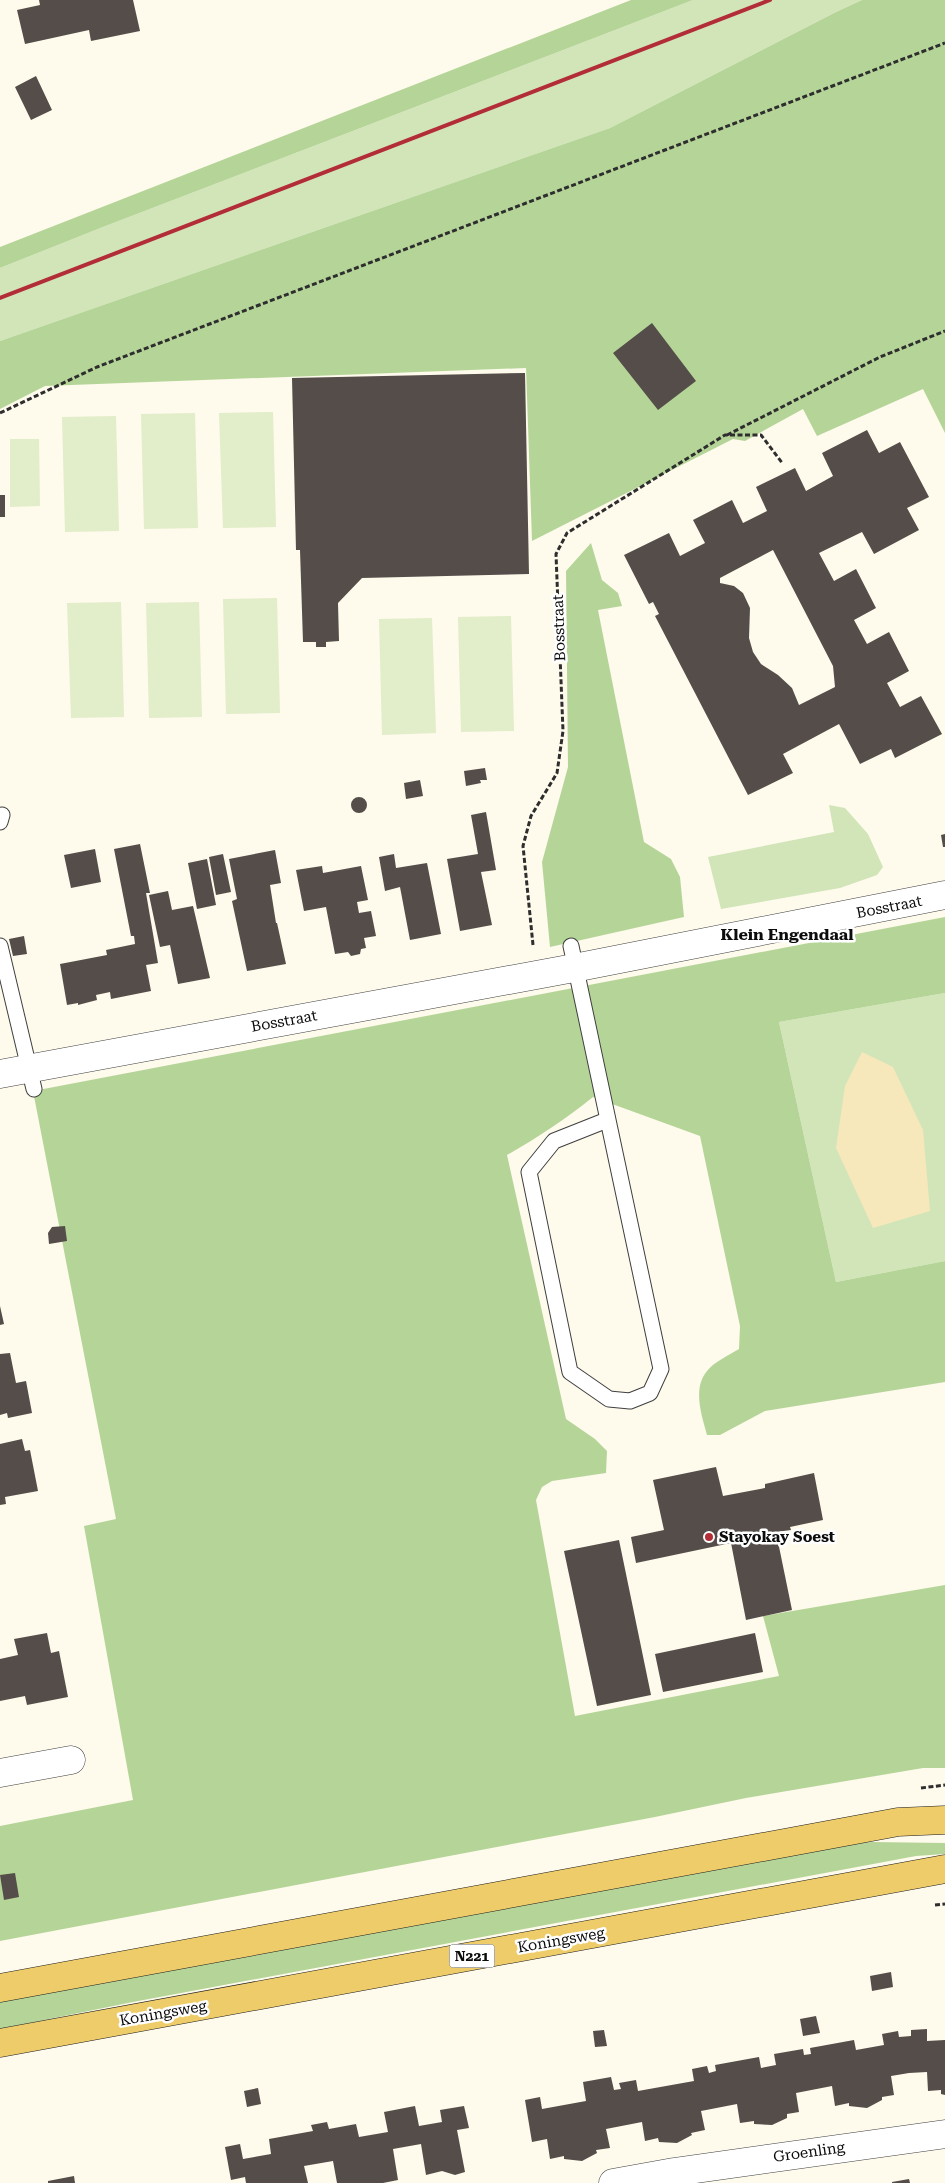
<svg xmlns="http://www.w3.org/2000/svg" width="945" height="2183" font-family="'Roboto Serif',serif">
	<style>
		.green { fill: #d1e5b8 }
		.forest { fill: #b5d598 }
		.sand { fill: #f6e8bb }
		.pitch { fill: #e2edc9 }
		.building { fill: #544d49; fill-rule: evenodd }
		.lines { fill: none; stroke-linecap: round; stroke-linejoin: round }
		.lane-casing { stroke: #3f3f3f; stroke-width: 17 }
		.street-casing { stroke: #3f3f3f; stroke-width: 29 }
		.primary-casing { stroke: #1d1d1d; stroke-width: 29 }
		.path { stroke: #2e2e2e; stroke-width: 3; stroke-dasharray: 5 2.5; stroke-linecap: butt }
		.lane { stroke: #fff; stroke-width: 15 }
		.street { stroke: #fff; stroke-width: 28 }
		.primary { stroke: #efcc6a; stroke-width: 28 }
		.rail { stroke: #b22d37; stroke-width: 4 }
		.poi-dot { fill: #b22d37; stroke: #fff; stroke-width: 2 }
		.labels { text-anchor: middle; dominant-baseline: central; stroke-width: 5; stroke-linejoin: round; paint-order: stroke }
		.shield { fill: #fff; stroke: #555; stroke-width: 1 }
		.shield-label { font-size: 14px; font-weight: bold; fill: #0c0c0c }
		.street-label { font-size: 15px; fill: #0c0c0c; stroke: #fff }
		.poi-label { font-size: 15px; font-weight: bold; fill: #0c0c0c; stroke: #fff; text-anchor: start }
		.neighbourhood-label { font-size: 16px; font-weight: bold; fill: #0c0c0c; stroke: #fff }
	</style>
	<rect width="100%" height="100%" fill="#fefaec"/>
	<!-- green -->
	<path class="green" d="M693,0h169l-26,12 -226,116 -610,213v-73l103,-41z
		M829,805l16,3 23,26 15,33 -6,8 -37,13 -119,21 -13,-52 126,-25z
		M945,993v268l-109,21 -57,-260z"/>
	<!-- forest -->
	<path class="forest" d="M631,0h62l-590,227 -103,41v-21z
		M862,0h83v433l-22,-44 -106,47 -14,-27 -58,32 -12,-2 -201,102 -6,-173 -481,18 -45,23v-68l610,-213 226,-116z
		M591,543l11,37 16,13 4,13 -24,4 46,232 27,17 9,18 4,40 -134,30 -8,-85 26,-95 -2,-196z
		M945,917v76l-166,29 57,260 109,-21v121l-180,29 -45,24h-13c-5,-19 -15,-46 0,-64 7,-9 22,-16 32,-22l1,-23 -40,-190 -107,-39c-27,22 -56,41 -86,58l59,264 29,20 12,12 -1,22 -54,8 -10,6 -6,13 39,216 204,-40 -16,-60 182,-31v183h-22l-177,30 -91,19 -655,124v-115l133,-26 -49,-274 32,-7 -83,-428z
		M873,1842l72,1v11l-29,2 -783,146 -133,27v-28l835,-157z"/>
	<!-- sand -->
	<path class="sand" d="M862,1052l31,15 30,63 7,81 -57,17 -37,-80 9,-62z"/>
	<!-- pitch -->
	<path class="pitch" d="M273,412l3,115 -53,1 -4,-115z
		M195,413l3,115 -54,1 -3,-115z
		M116,416l3,115 -54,1 -3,-115z
		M10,439h29l1,67 -30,1z
		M277,598l3,115 -54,1 -3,-115z
		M121,602l3,115 -53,1 -4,-115z
		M199,602l3,115 -53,1 -3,-115z
		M511,616l3,115 -53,1 -3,-115z
		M432,618l4,115 -54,2 -3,-116z"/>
	<!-- building -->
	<path class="building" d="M39,0h94l7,31 -49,10 -2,-11 -64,14 -8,-34 23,-5z
		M36,76l16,34 -21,10 -16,-33z
		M652,323l44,58 -38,29 -45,-57z
		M525,373l4,201 -167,4 -24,25 1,38 -13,1v5h-10v-5h-13l-3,-92h-4l-4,-172z
		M867,430l12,23 21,-11 29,55 -22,11 12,22 -45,24 -12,-22 -43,21 15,28 22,-12 20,39 -22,12 13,24 22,-12 20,39 -22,12 13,24 21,-11 21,38 -47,24 -4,-9 -31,15 -21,-40 -56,30 10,19 -45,22 -93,-179 4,-2 -6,-12 -4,2 -25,-49 45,-22 11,23 25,-13 -12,-23 39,-20 11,23 24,-12 -11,-24 39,-19 11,23 27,-15 -11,-23zM773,550l60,116 2,21 -36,18 -7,-17 -14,-13 -17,-11 -8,-12 -4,-14 1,-30 -7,-15 -9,-7 -14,-3v-5z
		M0,495h5v22h-5z
		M485,768l2,12h-7l1,3 -15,3 -2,-15z
		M420,780l3,16 -17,3 -2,-16z
		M351 805a8 8 0 1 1 16 0a8 8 0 1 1-16 0Z
		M486,812l10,58 -15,2 11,53 -32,6 -13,-72 31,-5 -7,-39z
		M945,834v13h-2l-2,-12z
		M140,844l10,49h-4l12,70 -12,2 5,26 -40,8 -1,-7 -14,3 1,5 -19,5v-2l-11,2 -7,-41 47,-9 -1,-5 29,-6 -1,-8h-3l-17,-87z
		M95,849l6,33 -30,6 -7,-33z
		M275,850l6,33 -11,2 6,38h1l9,41 -39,7 -15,-70 5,-2 -8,-40z
		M223,854l8,38 -15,3 -7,-38z
		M394,854l2,14 31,-5 14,71 -31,6 -10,-53 -15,4 -6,-34z
		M207,859l9,46 -19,4 -9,-46z
		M322,866l1,7 38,-7 7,34 -11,2 2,11 12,-2 5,25 -12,2 2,10 -5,1 -1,5 -9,2 -3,-4 -13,2 -9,-47 -22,4 -8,-41z
		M168,891l4,19 21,-4 17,72 -32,6 -8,-39 -10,2 -11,-52z
		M24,936l3,18 -14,2 -4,-17z
		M65,1226l2,15 -18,3 -1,-11 4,-6z
		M0,1306l4,18 -4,1z
		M10,1353l6,30 10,-2 6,32 -24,5 -1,-5 -7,2v-61z
		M22,1439l3,12 5,-1 8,41 -33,6 1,7 -6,1v-61z
		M716,1467l7,29 42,-8v-4l49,-11 9,47 -33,7 1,3 -15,2 16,78 -46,10 -15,-77 -95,20 -5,-26 33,-7 -11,-50z
		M619,1540l32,155 -54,11 -33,-155z
		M47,1633l4,20 8,-2 9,46 -41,8 -2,-9 -25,5v-42l18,-4 -4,-16z
		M755,1633l8,39 -100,20 -8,-38z
		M15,1873l4,24 -15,3 -4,-25z
		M891,1972l2,15 -21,4 -2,-15z
		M816,2016l4,17 -17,3 -3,-17z
		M927,2029v12l18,-1v55l-4,-1v-4l-13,1 -1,-19 -18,1 -18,3 3,19 -12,2v3l-15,8 -18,-2v-3l-14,3 -3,-20 -36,7 3,19 -12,2v4l-15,7 -18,-1v-3l-14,2 -3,-19 -36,7 4,19 -14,3 1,2 -15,8 -18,-1 -1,-4 -13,3 -3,-19 -36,7 4,19 -14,2 1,3 -15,8 -18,-2v-3l-14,3 -3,-20 -15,3 -7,-42 15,-3 2,12 44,-8 -3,-19 28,-5 3,13 7,-1 -2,-6 17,-3 2,11 56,-10 -2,-12 15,-3 2,7 7,-2 -1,-6 44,-8 2,11 15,-3 -2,-11 29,-5 1,6 7,-1 -1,-6 44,-8 2,10 28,-5 -2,-11 16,-3 1,6 12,-1v-6z
		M604,2030l3,16 -12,1 -2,-16z
		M258,2088l3,16 -14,3 -3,-16z
		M415,2106l4,20 23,-4 -2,-12 24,-4 5,22 -12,2 8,42 -10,3 -13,-4 -16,4 -5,-31 -28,5 5,31 -15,3h-46l-4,-22 -29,5 4,17h-62l-1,-6 -14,3 -6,-33 15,-3 3,15 28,-5 -2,-15 44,-8 -2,-6 16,-3 2,7 27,-5 3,13 29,-5 -4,-20z
		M74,2176l1,7h-27v-2z
		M909,2179l1,4h-18v-1z"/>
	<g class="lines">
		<defs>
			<path id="lane" d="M0,822l2,-7
				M0,946l34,143
				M571,946l90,423 -11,24 -20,8 -21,-2 -39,-27 -41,-200 25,-31 53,-21"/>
			<path id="street" d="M0,1074l574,-106 371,-73
				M0,1773l71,-13
				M613,2183l61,-11 271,-38"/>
			<path id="primary" d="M0,1988l898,-166 47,-2
				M0,2043l945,-174"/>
		</defs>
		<!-- lane casing -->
		<use href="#lane" class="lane-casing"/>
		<!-- street casing -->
		<use href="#street" class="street-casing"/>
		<!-- primary casing -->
		<use href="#primary" class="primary-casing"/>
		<!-- path -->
		<path class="path" d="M0,413l97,-46 848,-324
			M727,435l153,-78 65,-26
			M533,945l-10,-99 8,-30 26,-43 6,-42 -7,-177 11,-21 158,-98h36l22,29
			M921,1788l24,-3
			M935,1905l10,-1"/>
		<!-- lane -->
		<use href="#lane" class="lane"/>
		<!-- street -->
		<use href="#street" class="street"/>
		<!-- primary -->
		<use href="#primary" class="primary"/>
		<!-- rail -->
		<path class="rail" d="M0,298l770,-298"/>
	</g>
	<!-- markers -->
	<circle class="poi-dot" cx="709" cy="1537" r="5"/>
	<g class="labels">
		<!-- shield labels -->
		<rect class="shield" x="449.5" y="1944.5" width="45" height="23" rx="4"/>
		<g class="shield-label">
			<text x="472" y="1956">N221</text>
		</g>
		<!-- street labels -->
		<g class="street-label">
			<text transform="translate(559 628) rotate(-92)">Bosstraat</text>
			<text transform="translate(889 907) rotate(-11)">Bosstraat</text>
			<text transform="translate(284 1021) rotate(-10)">Bosstraat</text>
			<text transform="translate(561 1940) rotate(-10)">Koningsweg</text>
			<text transform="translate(163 2013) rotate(-10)">Koningsweg</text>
			<text transform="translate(809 2152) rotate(-8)">Groenling</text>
		</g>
		<!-- poi labels -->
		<g class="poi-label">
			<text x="719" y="1537">Stayokay Soest</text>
		</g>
		<!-- neighbourhood labels -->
		<g class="neighbourhood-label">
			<text x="787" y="934">Klein Engendaal</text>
		</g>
	</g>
</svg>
